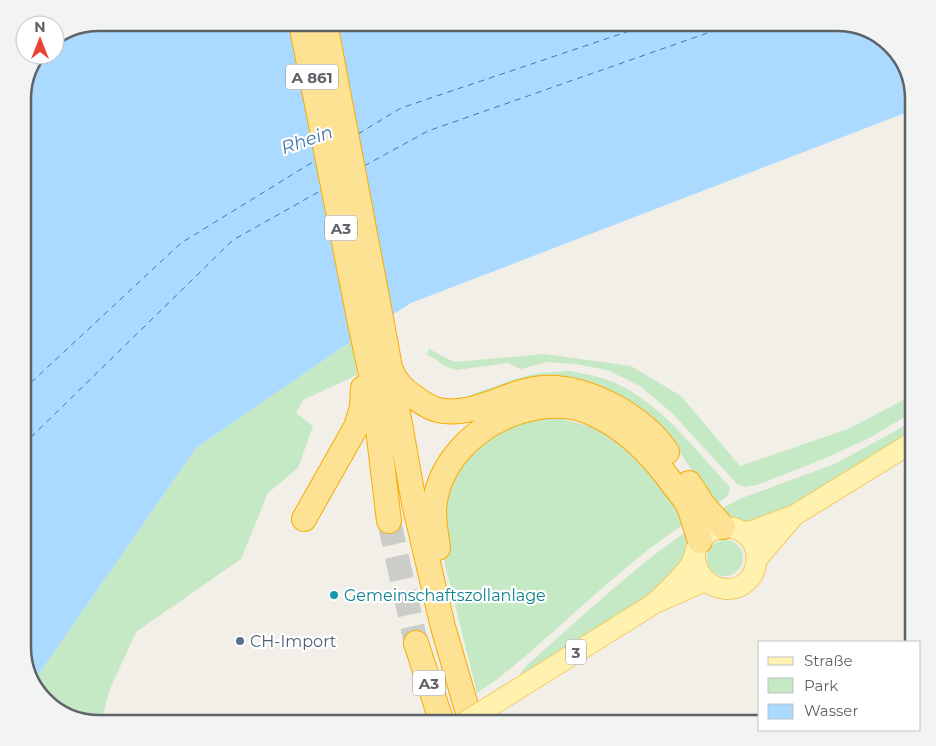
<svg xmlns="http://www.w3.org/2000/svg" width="936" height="746" font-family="Montserrat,sans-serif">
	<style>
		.green { fill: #c5e8c5 }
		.water { fill: #aadaff }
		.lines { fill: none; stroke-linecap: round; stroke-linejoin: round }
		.ferry { stroke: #4174aa; stroke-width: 1; stroke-dasharray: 6 5; stroke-linecap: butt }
		.highway-tunnel { stroke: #ccccc8; stroke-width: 24; stroke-dasharray: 24 12; stroke-linecap: butt }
		.primary-casing { stroke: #f2c960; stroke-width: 22 }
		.highway-casing { stroke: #f9ab00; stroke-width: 26 }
		.primary { stroke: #fff2af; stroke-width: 20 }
		.highway { stroke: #fde293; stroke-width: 24 }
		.primary-bridge-casing { stroke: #f2c960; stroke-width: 22; stroke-linecap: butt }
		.primary-bridge { stroke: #fff2af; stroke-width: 20 }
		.culture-dot { fill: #0f9aa8; stroke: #fff; stroke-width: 2 }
		.service-dot { fill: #5c6f8a; stroke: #fff; stroke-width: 2 }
		.labels { text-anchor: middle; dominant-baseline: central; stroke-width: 4.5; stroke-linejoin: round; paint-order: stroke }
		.shield { fill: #fff; stroke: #8f9295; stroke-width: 1 }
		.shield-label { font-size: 15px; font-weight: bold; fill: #5f6368 }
		.culture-label { font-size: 16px; fill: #0d838f; stroke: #fff; text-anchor: start }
		.service-label { font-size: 16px; fill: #4e5e75; stroke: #fff; text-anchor: start }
		.water-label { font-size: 18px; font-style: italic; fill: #4174aa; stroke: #fff }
		.rim { fill: none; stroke: #5f6368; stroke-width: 2.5 }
	</style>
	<rect width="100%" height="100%" fill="#f1efe8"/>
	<!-- green -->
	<path class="green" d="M353,340l4,35 -54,25 -7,13 17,13 -15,42 -30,25 -27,66 -105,73 -27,59 -8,32 -52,-18 -13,-27 160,-230z
		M429,349l25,13 90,-8 87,12 50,30 59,70 108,-37 65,-34v17l-42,25 -45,21 -69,27 -12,2 -8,-3 -65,-71 -32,-27 -33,-16 -32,-6 -28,-2 -26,7 -13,-6 -52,7 -13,-5 -6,-5 -10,-5z
		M571,371c11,3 23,4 34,8 52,18 88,69 124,107 2,11 -5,13 -14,18l-37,-54 -20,-23 -210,-25 -23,-8 21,5 19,-2 50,-18 24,-6z
		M559,418l43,12 26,19 37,37 13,22 6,16c-47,31 -88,70 -130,107 -25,22 -49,44 -77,62l-32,-128 -3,-43 4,-27 16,-31 32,-30 30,-13z
		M913,421v11l-129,79 -36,13c-8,-7 -20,-8 -29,-14l23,-12 95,-35z
		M687,531v11l-6,19 2,2 -25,26 -131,83 -7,2 7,-9c52,-45 103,-95 160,-134z
		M707 558a18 18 0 1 1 36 0a18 18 0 1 1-36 0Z"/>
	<!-- water -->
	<path class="water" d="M100,23h737c10,3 45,14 51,19 18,17 25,44 25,68l-502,193 -58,37 -157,108 -160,230 -13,-27v-557l19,-39h13v-16z"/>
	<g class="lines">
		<!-- ferry -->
		<path class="ferry" d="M358,134l43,-26 252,-85
			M364,166l64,-35 308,-108
			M23,390l158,-147 135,-83
			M23,445l210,-205 89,-50"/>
		<!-- highway-tunnel -->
		<path class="highway-tunnel" d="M389,521l27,122"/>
		<defs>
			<path id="primary" d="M744,532l8,-1 43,-16 118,-73
				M757,559l35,-41
				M655,603c11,-11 25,-23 34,-36 6,-8 5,-16 10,-24 9,-16 32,-21 46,-9 10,8 13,19 11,30 -6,36 -57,32 -61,-6
				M497,702l158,-99 50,-22"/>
			<path id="highway" d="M301,23l59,300 12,56 17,142
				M325,23l61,322 28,158 29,124 28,96
				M392,372c4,10 13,19 22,25 7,5 15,11 24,13 35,8 69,-19 104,-22 44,-3 100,27 125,64
				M689,483l15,23 19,21
				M304,519l52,-92 6,-20 1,-19
				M438,548c-2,-13 -4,-25 -4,-38 3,-48 42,-84 84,-98 23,-7 49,-9 71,0 36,15 61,41 83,71 5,7 12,14 16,22 5,11 8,25 12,36
				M416,643l26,80"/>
		</defs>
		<!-- primary casing -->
		<use href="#primary" class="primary-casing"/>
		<!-- highway casing -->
		<use href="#highway" class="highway-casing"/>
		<!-- primary -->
		<use href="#primary" class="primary"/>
		<!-- highway -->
		<use href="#highway" class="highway"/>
		<defs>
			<path id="primary-bridge" d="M463,723l34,-21"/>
		</defs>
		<!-- primary-bridge casing -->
		<use href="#primary-bridge" class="primary-bridge-casing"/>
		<!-- primary-bridge -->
		<use href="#primary-bridge" class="primary-bridge"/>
	</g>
	<!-- markers -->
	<circle class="culture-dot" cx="334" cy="595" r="5"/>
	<circle class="service-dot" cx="240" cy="641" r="5"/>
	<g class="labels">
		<!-- shield labels -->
		<g class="shield">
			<rect x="286" y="64.5" width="52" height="25" rx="4"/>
			<rect x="325" y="215.5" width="32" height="25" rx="4"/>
			<rect x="566" y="639.5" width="20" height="25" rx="4"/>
			<rect x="413" y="670.5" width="32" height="25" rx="4"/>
		</g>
		<g class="shield-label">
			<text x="312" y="77">A 861</text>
			<text x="341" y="228">A3</text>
			<text x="576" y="652">3</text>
			<text x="429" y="683">A3</text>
		</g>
		<!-- culture labels -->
		<g class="culture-label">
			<text x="344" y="595">Gemeinschaftszollanlage</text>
		</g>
		<!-- service labels -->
		<g class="service-label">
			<text x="250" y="641">CH-Import</text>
		</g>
		<!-- water labels -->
		<g class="water-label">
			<text transform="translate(307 140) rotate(-19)">Rhein</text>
		</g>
	</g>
	<!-- crop -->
	<path d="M0 0H936V746H0ZM99 31H837A68 68 0 0 1 905 99V647A68 68 0 0 1 837 715H99A68 68 0 0 1 31 647V99A68 68 0 0 1 99 31Z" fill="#f2f3f3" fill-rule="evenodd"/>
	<path class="rim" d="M99 31H837A68 68 0 0 1 905 99V647A68 68 0 0 1 837 715H99A68 68 0 0 1 31 647V99A68 68 0 0 1 99 31Z"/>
	<!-- legend -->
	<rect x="758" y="641" width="162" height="90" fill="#ffffff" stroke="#bfc1c3"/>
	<rect x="768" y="657" width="25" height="8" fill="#fff2af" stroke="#bfc1c3"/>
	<text x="804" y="666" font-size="15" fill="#5f6368">Straße</text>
	<rect x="768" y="678" width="25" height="15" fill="#c5e8c5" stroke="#bfc1c3"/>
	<text x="804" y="691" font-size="15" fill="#5f6368">Park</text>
	<rect x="768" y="704" width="25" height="15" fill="#aadaff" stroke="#bfc1c3"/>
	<text x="804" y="716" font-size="15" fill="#5f6368">Wasser</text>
	<!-- north arrow -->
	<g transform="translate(40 40)"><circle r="24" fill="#ffffff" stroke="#bfc1c3"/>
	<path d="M0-4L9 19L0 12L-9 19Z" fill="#ea4335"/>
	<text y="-8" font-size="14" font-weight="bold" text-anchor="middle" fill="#5f6368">N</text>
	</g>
</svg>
